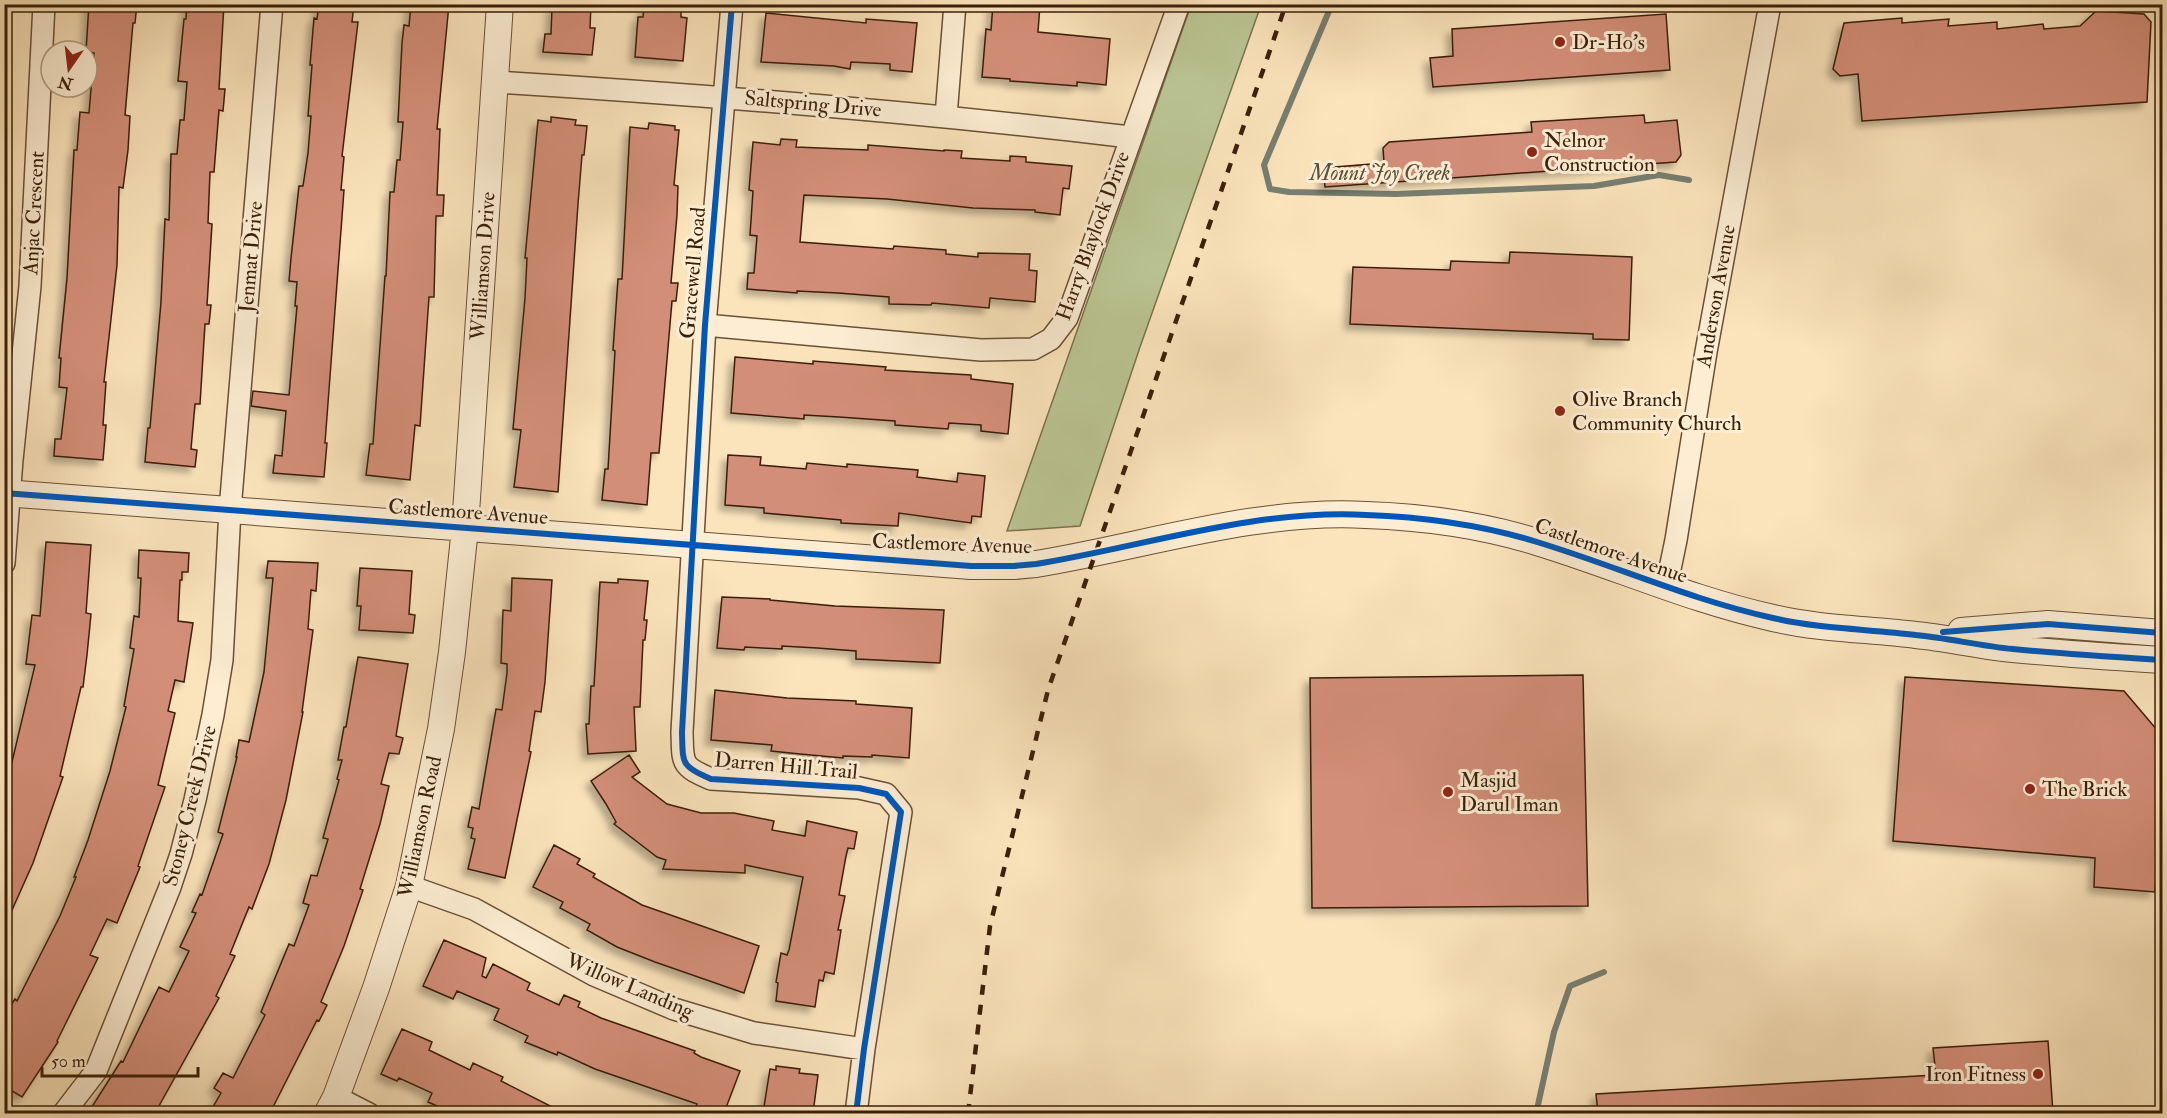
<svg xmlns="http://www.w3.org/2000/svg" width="2167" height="1118" font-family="'IM FELL Double Pica',serif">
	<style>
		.green { fill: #bbc594; stroke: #7a724e; stroke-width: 1.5 }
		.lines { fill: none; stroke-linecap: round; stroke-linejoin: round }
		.stream { stroke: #777e70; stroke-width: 6 }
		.building { fill: #d38e79; stroke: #3a1f08; stroke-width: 1.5; filter: url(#shadow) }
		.minor-casing { stroke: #6a5035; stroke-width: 24 }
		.tertiary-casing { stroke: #6a5035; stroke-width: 28 }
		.minor { stroke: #fcedd3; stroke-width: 21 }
		.tertiary { stroke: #fcedd3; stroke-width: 26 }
		.rail { stroke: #3a1f08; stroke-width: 4.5; stroke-dasharray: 10 10; stroke-linecap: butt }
		.cycleway-casing { stroke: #fcedd3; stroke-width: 10 }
		.cycleway { stroke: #0057b8; stroke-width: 6 }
		.poi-dot { fill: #8f2418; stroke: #fcedd3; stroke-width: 2 }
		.labels { text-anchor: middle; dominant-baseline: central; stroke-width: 6; stroke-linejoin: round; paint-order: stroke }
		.poi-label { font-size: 21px; fill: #3a1f08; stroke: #fcedd3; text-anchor: start }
		.street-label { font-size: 21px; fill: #3a1f08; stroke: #fcedd3 }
		.water-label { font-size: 22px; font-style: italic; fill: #584f3c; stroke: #fcedd3 }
	</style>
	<defs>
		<filter id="shadow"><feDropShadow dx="-5.5" dy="5.5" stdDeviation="3" flood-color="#0004"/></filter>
	</defs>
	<rect width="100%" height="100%" fill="#fbe4bc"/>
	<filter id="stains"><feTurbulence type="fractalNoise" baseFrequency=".00333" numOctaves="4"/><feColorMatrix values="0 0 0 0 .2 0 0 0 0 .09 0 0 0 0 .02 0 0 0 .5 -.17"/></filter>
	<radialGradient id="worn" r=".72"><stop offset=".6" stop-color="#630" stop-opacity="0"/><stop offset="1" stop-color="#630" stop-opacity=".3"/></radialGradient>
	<!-- green -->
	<path class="green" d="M1191,5h70l-121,342 -60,179 -73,5z"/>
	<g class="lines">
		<!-- stream -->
		<path class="stream" d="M1332,4l-68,161 6,24 19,3 107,2 198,-8 65,-11 30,5
			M1536,1114l18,-82 16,-46 34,-14"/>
	</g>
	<!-- building -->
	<path class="building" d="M89,4h48l-2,19h-2l-8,92 5,1 -2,34 -5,38 -4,-1 -2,78 -13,117h2l-3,43h3l-3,35 -49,-4 1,-17h6l6,-51 -8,-1 2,-29h-2l8,-80 7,-128h3l3,-38 9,1 5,-60 -8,-2z
		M187,4h37l-5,85h6l-2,22 -4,-1 -5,62h-4l-2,51 4,1 -5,81h4l-2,19h-4l-5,80h-5l-4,45 6,1 -2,17 -50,-5 3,-34h2l11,-126 4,-83 4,1 2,-66h6l3,-34h4l3,-38 -9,-1 6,-62h2z
		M319,4h35l-2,18h6l-16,134 2,1 -3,33h3l-19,253h2l-3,34 -51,-4 2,-18 7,1 4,-45 -35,-5 2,-15 36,4 8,-89h-2l2,-24 -8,-1 2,-23 8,-72h4l5,-33 3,-37h-3l4,-51h-2l4,-47 3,1z
		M411,4h38l-12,125h3l-3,66h7l-1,21h-7l-2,81h-5l-9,129 -5,-1 -5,55 -44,-5 4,-31h3l12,-168h1l4,-84h4l3,-32h3l3,-38h-5l4,-79 2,-18 5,1z
		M555,4h36l-1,24h5l-3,27 -49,-3 2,-18h6l1,-26h3z
		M993,4h47l-2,28 72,7 -4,46 -29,-3v4l-67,-5v-2l-28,-2 4,-48 5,1z
		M644,5l37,3v9l6,1 -4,43 -48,-4 3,-40h5z
		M2096,11l48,3 7,8 -4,80 -285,19 -4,-47 -18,2 -7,-7 11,-46 58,-5v5l47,-4 -1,7 49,-4v7l46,-5 1,5 36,-3z
		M766,13l100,10v-4l51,4 -5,49 -22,-2v-6l-39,-2 -1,7 -16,-3 -73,-4z
		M1666,14l4,56 -237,17 -3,-29 23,-2 -1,-27z
		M1644,115l1,8 32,-3 4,35 -5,7 -351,25 -2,-19 61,-5 -1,-15 6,-6 143,-10 -1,-10z
		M551,117l25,3 -1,5 12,1 -3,29h-2l-4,49 -20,288 -44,-5 7,-57 -8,-1 12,-131 2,-40h-2l13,-138 13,2z
		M649,123l26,3v4h4l-5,55 4,1 -1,29 -6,68h7l-2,18h-4l-13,152h-8l-4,52 -45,-5 3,-31h3l7,-118 -2,-1 5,-71h4l8,-152 18,2z
		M781,139l16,1 -1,7 72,3v-5l76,6v-1l18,1 -1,7 49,3v-5l16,1v5l46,4 -3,23 -6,-1 -3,27 -25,-3v-2l-62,-2 -86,-9 -83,-4 -4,47 93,7 1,-3 52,4v4l32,3v-4l52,1 -1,16 8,1 -2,31 -45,-4 -1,10 -57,-5 -1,2 -42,-1v-7l-51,-4 -41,-2v2l-50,-4 1,-16h6l3,-37 -7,-1 3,-44 -4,-1 4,-48 27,3z
		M1510,252l122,5 -3,83 -36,-1v-5l-243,-10 3,-57 97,3 1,-9 58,2z
		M735,357l78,7v-3l73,6 -1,3 86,5v4l42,5 -5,50 -27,-3v-6l-32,-2 -1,6 -53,-4v-4l-56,-4 -35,-2v4l-73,-6z
		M728,455l33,2 -1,8 46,4 1,-6 40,4v-3l71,6 -1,7 40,5 1,-9 27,3 -4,41 -9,-1 -1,7 -72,-10 -1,13 -57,-3v-3l-77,-7v-5l-39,-3z
		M46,542l45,3 -5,68 5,1 -4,41 -4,32h-2l-21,89 3,1 -30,86 -29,65v-150l6,-17 2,1 23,-97 -9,-1 6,-49 8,1z
		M139,550l50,3 -1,19h-6v8h-2l-2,41 15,2 -9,59 -9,-2 -7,31 7,2 -17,72 7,2 -27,79 2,1 -23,56 -10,-4 -17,36 8,3 -41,83 1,1 -36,55 -18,-11v-70l11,-17 2,2 43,-85 16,-39h-2l14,-37 22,-69 16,-64 -2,-1 10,-57 -4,-1 4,-32 5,1 2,-39h-3z
		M268,561l50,2 -2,28 -5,-1 -3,39 5,1 -11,82h1l-17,88 -17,64 -17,45 -3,-2 -19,47 5,2 -19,40 3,2 -64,115h-67l33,-52 2,1 36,-75 10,5 20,-41 -9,-4 16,-34 -4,-1 8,-18 2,1 21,-61 -5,-2 19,-75h-1l3,-17 10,2 15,-70 9,-94h-7z
		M360,568l52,3 -3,43 6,1 -2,18 -54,-3 2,-24h-4z
		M512,578l40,2 -7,102 -4,30 -6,-1 -6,40 2,1 -26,126 -37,-9 7,-30 -4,-1 2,-10 -5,-1 4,-20 7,2 17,-100 6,1 5,-37v-9l-6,-1 2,-53 8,1z
		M618,579l30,2 -4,39h3l-2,20h-2l-3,67h-6l2,44 -48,3 -2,-30h3l2,-38h3l6,-104 18,1z
		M722,597l48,2v1l65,6 109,4 -4,53 -84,-4v-8l-39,-3 -35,-2v3l-37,-2 -1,3 -27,-2z
		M358,657l50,7 -12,72 7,2 -4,16 -10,-1 -8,31 8,2 -9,38 -20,65 3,1 -19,56 -23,56 6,3 -8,16 -2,-1 -47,93h-45l-12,-6 8,-14 -7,-5 9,-15 10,5 32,-63 -4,-3 28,-68 5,2 15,-41 -6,-2 8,-28 6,1 11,-37 -5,-1 16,-58 -2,-1 5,-19h-4l6,-33h2z
		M1583,675l5,231 -276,2 -2,-230z
		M1905,677l219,14 39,46v109h-5l-3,46 -61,-5 1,-29 -202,-17z
		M715,690l72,8 69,3v3l56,4 -3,50 -37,-3v2l-29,-1v2l-43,-4 -29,-3 1,-6 -61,-5z
		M629,755l11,17 -8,5 35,27 34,9h33l40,8 -2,9 33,6 2,-15 50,11 -3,17 -6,-1 -2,8 -7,39 6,1 -7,34h3l-7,44 -9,-2 -2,9 -4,-1 -4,27 -39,-6 2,-18 -2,-1 5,-29 6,2 2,-5 14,-73 -58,-12v8l-82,-4 3,-9 -9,-3 -43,-33 2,-2 -10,-18 -15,-23z
		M554,845l26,14 -3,5 18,10 -2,3 49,28 117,41 -15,47 -89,-31 -38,-15 -30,-17 3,-6 -30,-16 3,-6 -30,-15z
		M444,940l42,18 -4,18 4,2 7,-14 37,19 -3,7 32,15 5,-10 16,7 -2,5 23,11 94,33 -1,2 7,4 39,14 -16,42h-9l-19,-6 1,-3 -102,-35 -37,-17 -1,3 -32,-13 3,-6 -34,-16 5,-11 -42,-18 -4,8 -30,-13z
		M402,1029l30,13 -3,8 41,20 3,-7 30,14 -2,4 63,32h-111l-25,-11 4,-9 -33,-15 -2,3 -16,-7z
		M2048,1041l5,72h-455l-2,-19 340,-19 -3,-27z
		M776,1066l24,3 -1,4 19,2 -5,38h-50l7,-44 6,1z"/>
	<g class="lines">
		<defs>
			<path id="minor" d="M732,4l-27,321 -23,407c1,31 -2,34 29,47l148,9 27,6 15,18 -37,237 -8,65
				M496,82c212,13 423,30 634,55
				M946,116l9,-112
				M705,325l276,25 52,-1 18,-10 16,-21 112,-314
				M4,563l8,-103 18,-174 14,-282
				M1666,588l10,-48 30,-188 64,-348
				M409,886l65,23 120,66 80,34 80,24 110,16
				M336,1097l33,17
				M63,1114l33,-43 74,-184 11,-33 14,-54 18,-85 9,-55 8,-150 42,-506"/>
			<path id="tertiary" d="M4,493l967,73h43l22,-2c110,-18 218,-55 330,-49 58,2 116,10 171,27 79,24 154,58 236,76 47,11 95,11 143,17 32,3 64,11 97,14 50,5 100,8 149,11
				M1961,631l87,-7 114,9
				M327,1114l9,-17 40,-109 33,-102 32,-157 11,-77 13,-124 35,-524"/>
		</defs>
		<!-- minor casing -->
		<use href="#minor" class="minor-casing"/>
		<!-- tertiary casing -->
		<use href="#tertiary" class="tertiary-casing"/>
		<!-- minor -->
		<use href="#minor" class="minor"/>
		<!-- tertiary -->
		<use href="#tertiary" class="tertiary"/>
		<!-- rail -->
		<path class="rail" d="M968,1114l22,-188 58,-236 238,-686"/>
		<defs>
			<path id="cycleway" d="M732,4l-27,321 -23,407c1,31 -2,34 29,47l148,9 27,6 15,18 -37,237 -8,65
				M4,493l967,73h43l22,-2c110,-18 218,-55 330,-49 58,2 116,10 171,27 79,24 154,58 236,76 47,11 95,11 143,17 32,3 64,11 97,14 50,5 100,8 149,11
				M1943,632l105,-8 114,9"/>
		</defs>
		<!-- cycleway casing -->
		<use href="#cycleway" class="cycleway-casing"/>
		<!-- cycleway -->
		<use href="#cycleway" class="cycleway"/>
	</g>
	<!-- markers -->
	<g class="poi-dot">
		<circle cx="1560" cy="42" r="6"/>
		<circle cx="1532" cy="152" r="6"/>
		<circle cx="1560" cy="411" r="6"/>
		<circle cx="2030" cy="789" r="6"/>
		<circle cx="1448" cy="792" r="6"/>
		<circle cx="2038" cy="1074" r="6"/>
	</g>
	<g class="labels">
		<!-- poi labels -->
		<g class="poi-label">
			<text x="1572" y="42">Dr-Ho's</text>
			<text x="1544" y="140">Nelnor<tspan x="1544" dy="24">Construction</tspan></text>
			<text x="1572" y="399">Olive Branch<tspan x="1572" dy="24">Community Church</tspan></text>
			<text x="1460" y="780">Masjid<tspan x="1460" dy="24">Darul Iman</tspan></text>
			<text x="2042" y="789">The Brick</text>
			<text x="2026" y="1074" text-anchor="end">Iron Fitness</text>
		</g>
		<!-- street labels -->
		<g class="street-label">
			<text transform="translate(813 104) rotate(5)">Saltspring Drive</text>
			<text transform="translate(34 213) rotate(-87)">Anjac Crescent</text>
			<text transform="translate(1093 236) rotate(-70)">Harry Blaylock Drive</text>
			<text transform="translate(251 257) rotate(-85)">Jenmat Drive</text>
			<text transform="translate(483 266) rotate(-86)">Williamson Drive</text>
			<text transform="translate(693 273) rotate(-85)">Gracewell Road</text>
			<text transform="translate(1716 296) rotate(-80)">Anderson Avenue</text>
			<text transform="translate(468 512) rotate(4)">Castlemore Avenue</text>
			<text transform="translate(952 544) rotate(2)">Castlemore Avenue</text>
			<text transform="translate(1611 551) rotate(19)">Castlemore Avenue</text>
			<text transform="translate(786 766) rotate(5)">Darren Hill Trail</text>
			<text transform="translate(190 806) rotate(-76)">Stoney Creek Drive</text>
			<text transform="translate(420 827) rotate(-78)">Williamson Road</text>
			<text transform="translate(630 986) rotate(23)">Willow Landing</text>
		</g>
		<!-- water labels -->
		<g class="water-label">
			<text x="1380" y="173">Mount Joy Creek</text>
		</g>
	</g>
	<!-- margin -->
	<rect width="2167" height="1118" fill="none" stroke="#fbe4bc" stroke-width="24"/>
	<rect x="6" y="6" width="2155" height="1106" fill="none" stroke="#3a1f08" stroke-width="3"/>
	<rect x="12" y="12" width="2143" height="1094" fill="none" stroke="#3a1f08" stroke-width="1.5"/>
	<!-- north arrow -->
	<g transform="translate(69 69) rotate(194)"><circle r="28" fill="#fcedd3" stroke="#ae9b82" stroke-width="1.5"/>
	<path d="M0-4.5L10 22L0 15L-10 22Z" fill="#8f2418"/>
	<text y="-9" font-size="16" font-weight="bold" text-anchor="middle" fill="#3a1f08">N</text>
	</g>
	<!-- scale -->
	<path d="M42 1067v9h156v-9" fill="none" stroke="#3a1f08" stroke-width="3"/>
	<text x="51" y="1067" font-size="18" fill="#3a1f08" stroke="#fcedd3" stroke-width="4.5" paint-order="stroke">50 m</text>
	<rect width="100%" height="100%" filter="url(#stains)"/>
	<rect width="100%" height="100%" fill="url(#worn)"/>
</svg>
